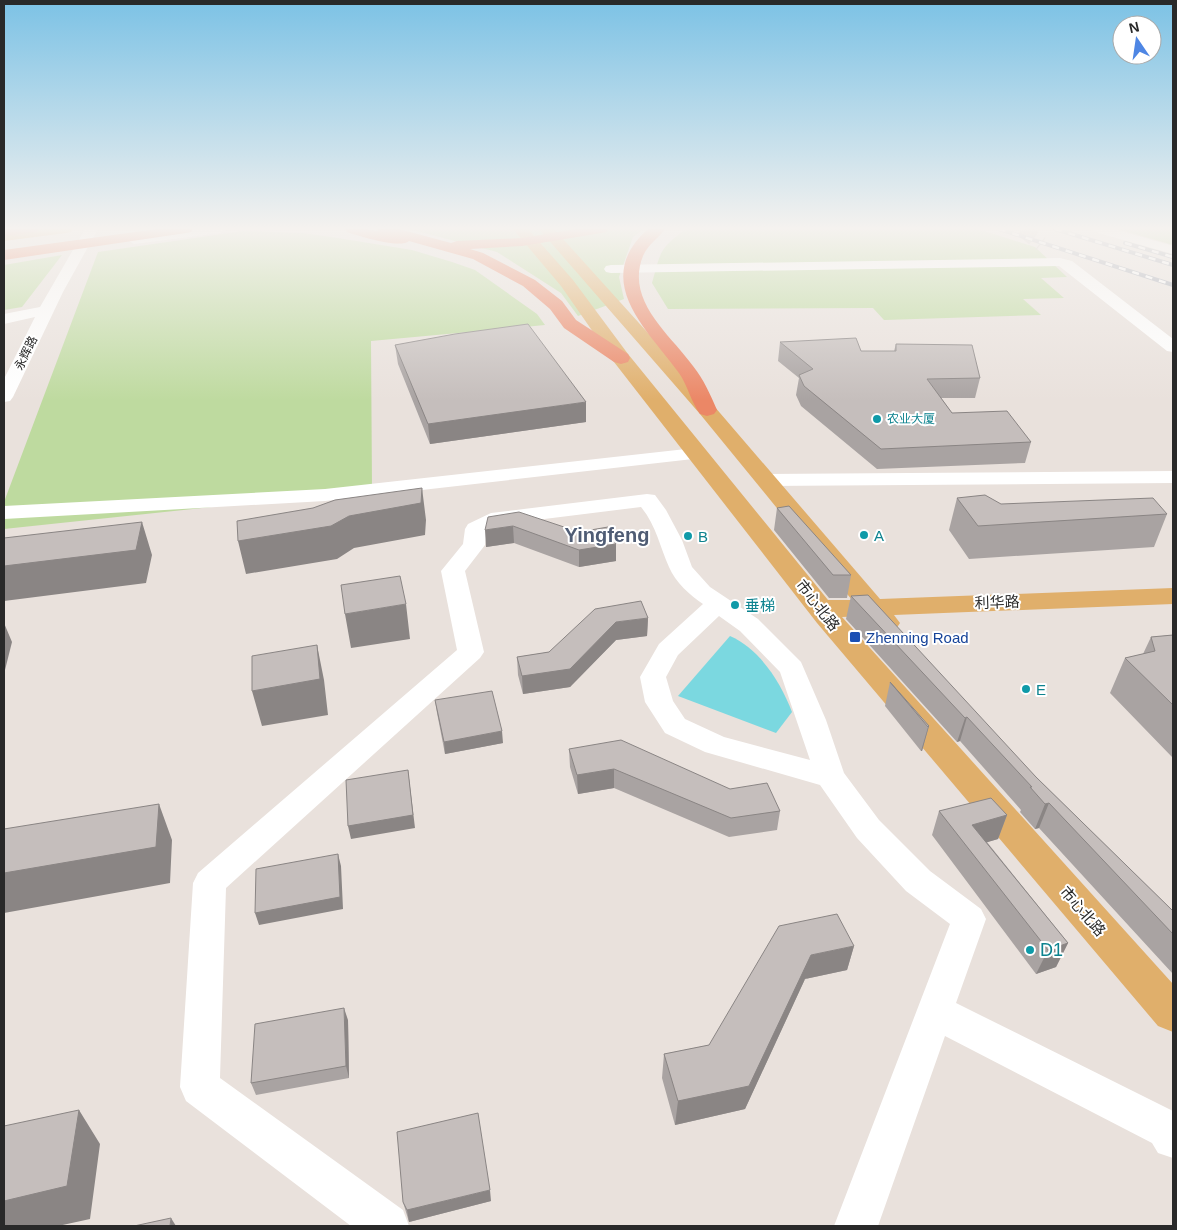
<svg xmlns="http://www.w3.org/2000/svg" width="1177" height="1230" font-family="Arial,'Noto Sans SC',sans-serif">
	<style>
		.green { fill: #beda9f }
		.water { fill: #7bd8e0 }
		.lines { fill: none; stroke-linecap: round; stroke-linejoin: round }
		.minor-tunnel { stroke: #c3bcb8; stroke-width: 15; stroke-dasharray: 15 8; stroke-linecap: butt }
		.minor { fill: #fff; fill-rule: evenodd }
		.major { fill: #e0af6b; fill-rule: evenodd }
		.highway { fill: #eb8766; fill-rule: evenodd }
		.rail-casing { stroke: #a0a5b1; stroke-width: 4 }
		.rail { stroke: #fff; stroke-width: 2.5; stroke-dasharray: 7; stroke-linecap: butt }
		.wall { fill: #a9a3a2 }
		.shaded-wall { fill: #8a8584 }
		.building { fill: #c5bebc; stroke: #8a8584 }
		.culture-dot { fill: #0f9aa8; stroke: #fff; stroke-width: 2 }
		.transit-dot { fill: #1a4fb4; stroke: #fff; stroke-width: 2 }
		.labels { text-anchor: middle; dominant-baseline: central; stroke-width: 4; stroke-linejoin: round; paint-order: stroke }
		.far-street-label { font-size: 12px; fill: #292929; stroke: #fff }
		.far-culture-label { font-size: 12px; fill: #0d838f; stroke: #fff; text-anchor: start }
		.culture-label { font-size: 15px; fill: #0d838f; stroke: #fff; text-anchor: start }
		.street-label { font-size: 15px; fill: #292929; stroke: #fff }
		.transit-label { font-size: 15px; fill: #164399; stroke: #fff; text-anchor: start }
		.near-culture-label { font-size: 18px; fill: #0d838f; stroke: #fff; text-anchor: start }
		.district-label { font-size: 20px; font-weight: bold; fill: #4f5c74; stroke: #fff }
	</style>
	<rect width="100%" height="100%" fill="#e9e1dc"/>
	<!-- green -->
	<path class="green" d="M409,229h235l-11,8 -14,40 5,22 -46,17 -17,-23 -64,-41z
		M686,229h292l57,18 32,30 -26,1 23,20 -41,1 18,16 -157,5 -11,-12 -205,1 -16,-26c9,-32 7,-34 34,-54z
		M1118,229h55v16z
		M243,231l60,2 35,5 74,12 40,12 23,8 62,44 8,11 -174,16 1,149 -368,39v-27l94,-250z
		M62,255l-40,52 -18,3v-45z"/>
	<!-- water -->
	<path class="water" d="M730,636c30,13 51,47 62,76l-16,21 -98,-37z"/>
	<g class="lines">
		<!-- minor-tunnel -->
		<path class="minor-tunnel" d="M1022,229l19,15"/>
		<!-- minor -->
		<path class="minor" d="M85,229h13l-35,63 -50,105 -3,4 -6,1v-23l31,-62 -31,7v-10l36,-7z
			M191,229h36l-7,4 -86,11 -7,-4 7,-4z
			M1093,229h21l59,17v8l-78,-22z
			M1060,258l12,3 101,78v13l-6,-1 -108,-85 -448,7 -5,-1 -2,-3 2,-3 5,-1z
			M686,449l7,2 3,4 -3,4 -368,42 -321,18v-13l321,-17z
			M1173,471v12l-408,3 -7,-2 -3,-4 3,-4 7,-2z
			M647,494l8,1 11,15 16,30 10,27 18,20 48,32 43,43 25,58 18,53 35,47 51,51 51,38 5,10 -30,84 217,108v47l-15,-5 -6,-10 -207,-107 -67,190h-44l116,-302 -44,-33 -49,-53 -37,-53 -115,-33 -40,-19 -20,-31 -5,-25 19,-33 44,-40c-12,-8 -28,-22 -34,-37 -9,-20 -13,-42 -28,-60l-138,17 -16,8 -2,13 -20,26 19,81 -4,6 -254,230 -6,190 183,132 6,16h-58l-165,-125 -6,-14 13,-204 5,-10 259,-223 -16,-79 22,-27 2,-15 3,-5 23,-11zM719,616l21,15 40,41 30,88 -86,-23 -39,-18 -12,-18 -7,-24 12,-22z"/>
		<!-- major -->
		<path class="major" d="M34,229h39l-2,3 -5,1 -62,8v-8z
			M513,229h15l45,51 55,74 200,246h24l-152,-186 -161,-185h15l160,177 166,193 293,-11v16l-279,11 6,8 -4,6c-16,4 -21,-1 -31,-13l-23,1 331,367v48l-15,-6 -341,-403 -203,-261 -53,-76z"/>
		<!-- highway -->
		<path class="highway" d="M4,229h35l-2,3 -33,4z
			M157,229h36l-2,3 -5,1 -182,27v-10z
			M345,229h22l11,2 -1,-2h22l52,14 6,-2 65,-3 54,-9h32l-2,3 -5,1 -79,13 -52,3 13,4 52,27 27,21 14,19 52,34 2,4 -2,4 -7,2 -7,-2 -50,-34 -14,-19 -27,-23 -50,-27 -64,-18c-9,8 -50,-5 -62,-9z
			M648,229h17c-7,10 -17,15 -22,27 -18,45 27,78 50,110 11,14 17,28 24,44l-3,4 -7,2 -7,-2c-9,-12 -12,-28 -21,-41 -31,-43 -89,-92 -31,-144z"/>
		<defs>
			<path id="rail" d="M999,229l174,56
				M1055,229l118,36
				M1125,243l48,14"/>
		</defs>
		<!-- rail casing -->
		<use href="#rail" class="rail-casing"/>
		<!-- rail -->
		<use href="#rail" class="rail"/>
	</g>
	<!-- wall -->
	<path class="wall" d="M780,342l81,9h33l2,-7 84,34 -5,20h-34l11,15 79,29 -6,21 -148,6 -76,-63 -5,-11 3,-17 -21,-17z
		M395,345l191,77 -156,22 -32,-80z
		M957,498l44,6 166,10 -13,33 -185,12 -20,-29z
		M777,508l74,67 -4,23h-18l-55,-68z
		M488,517l128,27v17l-37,6 -65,-24 -28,4z
		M851,596l322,315v63l-134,-146 -4,1 -15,-17 1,-2 -61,-69 -3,1 -111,-123z
		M648,618l-1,18 -31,4 -46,47 -47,7 -5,-19 -1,-18 32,-5z
		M1173,635v123l-63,-65 15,-35 18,-4 8,-17z
		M890,682l39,44 -7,25h-1l-36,-45z
		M435,700l68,43 -58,11 -8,-41z
		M569,749l161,40 50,22 -3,19 -48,7 -115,-49 -36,6 -8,-27z
		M939,811l68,4 -9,24 -11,3 81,101 -12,24 -20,7 -104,-139z
		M854,946l-7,24 -42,9 -60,130 -70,16 -13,-47 2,-24 45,-9z
		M348,1020l1,58 -93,17 -5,-12z
		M491,1201l-82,21 -6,-20z"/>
	<!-- shaded-wall -->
	<path class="shaded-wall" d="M586,402v20l-156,22 -2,-20z
		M422,488l4,32 -1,15 -71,13 -17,11 -91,15 -8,-33 111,-25z
		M142,522l10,33 -6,28 -142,18v-35z
		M513,526l1,17 -28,4 -1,-17z
		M616,544v17l-37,6v-17z
		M406,604l4,35 -59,9 -6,-34z
		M648,618l-1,18 -31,4 -46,47 -47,7 -1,-18 94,-54z
		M4,623l8,19 -7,28 -1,1z
		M317,645l7,35 4,35 -66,11 -10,-35z
		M967,717l-7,24 -3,1 8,-24z
		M929,726l-7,25h-1l7,-24z
		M502,731l1,12 -58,11 -1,-12z
		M614,769v19l-36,6 -1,-19z
		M408,770l7,58 -64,11 -3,-13z
		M1049,803l-10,25 -4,1 10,-25z
		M159,804l13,36 -2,43 -166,30v-40z
		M1007,815l-9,24 -30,9 4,-23z
		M338,854l3,12 2,43 -84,16 -4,-12z
		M1068,943l-12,24 -20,7 12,-24z
		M854,946l-7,24 -42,9 -60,130 -70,16 3,-24 133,-146z
		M344,1008l4,12 1,58 -3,-12z
		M79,1110l21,34 -10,75 -32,7h-54v-25z
		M490,1190l1,11 -82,21 -2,-12z
		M171,1218l5,8h-6z"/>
	<!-- building -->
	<path class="building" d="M528,324l58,78 -158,22 -33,-79 60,-11z
		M856,338l5,13h35v-7l76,1 8,33 -53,1 25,34 55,-2 24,31 -150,7 -77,-63 -5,-11 14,-6 -33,-27z
		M422,488l-1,15 -72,13 -18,10 -93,15 -1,-20 76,-13 22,-8z
		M985,495l16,9 152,-6 14,16 -189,12 -21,-28z
		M789,506l62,69h-18l-56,-67z
		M519,512l60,20 29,-5 8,17 -37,6 -66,-24 -28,4 3,-13z
		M142,522l-6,28 -132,16v-28z
		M400,576l6,28 -61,10 -4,-29z
		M868,595l168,182 137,134v23l-124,-131 -4,1 -15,-17h2l-65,-70 -2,1 -114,-122z
		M641,601l7,17 -32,4 -46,47 -48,7 -5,-19 32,-5 46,-43z
		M1173,635v70l-48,-47 30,-7 -4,-14z
		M317,645l3,34 -68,12v-35z
		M890,682l39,44 -1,1z
		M492,691l10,40 -58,11 -9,-42z
		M621,740l109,49 37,-6 13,28 -49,7 -117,-49 -37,6 -8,-26z
		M408,770l5,45 -65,11 -2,-46z
		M991,798l16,17 -35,10 96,118 -20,7 -109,-139z
		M159,804l-3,43 -152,26v-44z
		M338,854l2,43 -85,16 1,-44z
		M837,914l17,32 -43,9 -62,131 -71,15 -14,-47 45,-9 70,-119z
		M344,1008l2,58 -95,17 4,-59z
		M79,1110l-12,76 -63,15v-75z
		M478,1113l12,77 -83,20 -4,-8 -6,-70z
		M171,1218l-1,8h-36z"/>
	<!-- sky -->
	<linearGradient id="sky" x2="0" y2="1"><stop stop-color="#7cc2e5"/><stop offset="0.57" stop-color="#f5f2ef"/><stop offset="1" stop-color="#f5f2ef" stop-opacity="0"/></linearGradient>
	<rect width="1177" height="401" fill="url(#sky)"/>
	<!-- markers -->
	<g class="culture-dot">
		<circle cx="877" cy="419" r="5"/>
		<circle cx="864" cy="535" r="5"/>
		<circle cx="688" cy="536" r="5"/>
		<circle cx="735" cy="605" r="5"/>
		<circle cx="1026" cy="689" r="5"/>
		<circle cx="1030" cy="950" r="5"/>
	</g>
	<rect class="transit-dot" x="849" y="631" width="12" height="12" rx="2.5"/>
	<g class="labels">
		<!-- far-street labels -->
		<g class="far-street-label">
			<text transform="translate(26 353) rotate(-64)">永辉路</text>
		</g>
		<!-- far-culture labels -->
		<g class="far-culture-label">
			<text x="887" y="419">农业大厦</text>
		</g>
		<!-- culture labels -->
		<g class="culture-label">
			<text x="874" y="535">A</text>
			<text x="698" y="536">B</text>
			<text x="745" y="605">垂梯</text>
			<text x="1036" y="689">E</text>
		</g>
		<!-- street labels -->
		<g class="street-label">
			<text transform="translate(997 602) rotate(-2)">利华路</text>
			<text transform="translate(818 605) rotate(52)">市心北路</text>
			<text transform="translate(1083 911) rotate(49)">市心北路</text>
		</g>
		<!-- transit labels -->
		<g class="transit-label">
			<text x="866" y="637">Zhenning Road</text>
		</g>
		<!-- near-culture labels -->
		<g class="near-culture-label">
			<text x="1040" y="950">D1</text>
		</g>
		<!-- district labels -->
		<g class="district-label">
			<text x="607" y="535">Yingfeng</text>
		</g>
	</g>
	<!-- border -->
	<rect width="1177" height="1230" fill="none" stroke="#292929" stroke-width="10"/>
	<!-- north arrow -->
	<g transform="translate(1137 40) rotate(347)"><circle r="24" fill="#ffffff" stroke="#a9a9a9"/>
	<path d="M0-4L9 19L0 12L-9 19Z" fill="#4e86e4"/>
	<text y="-8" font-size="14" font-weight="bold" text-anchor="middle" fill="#292929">N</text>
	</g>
</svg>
